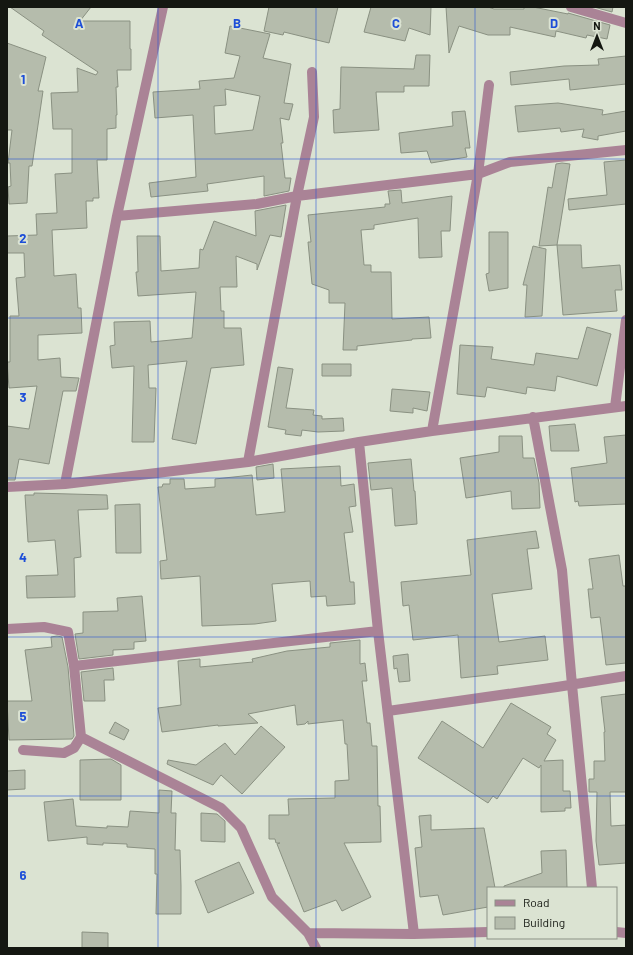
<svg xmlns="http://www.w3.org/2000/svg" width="633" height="955" font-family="Barlow,sans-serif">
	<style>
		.building { fill: #b5bcac; stroke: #8a9182; fill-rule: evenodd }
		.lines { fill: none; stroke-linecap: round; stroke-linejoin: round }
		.minor { stroke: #aa8396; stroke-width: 10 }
		.grid { fill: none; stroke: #1d4ed8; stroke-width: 1; stroke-opacity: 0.55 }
		.grid-label { font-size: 13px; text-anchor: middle; font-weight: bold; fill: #1d4ed8; stroke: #dbe3d2; stroke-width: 4; stroke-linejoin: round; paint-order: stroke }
	</style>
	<rect width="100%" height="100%" fill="#dbe3d2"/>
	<!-- building -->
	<path class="building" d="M10,7h81l-11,14h50v28h1v21h-14l1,17h-2l1,28h-1v13l-9,1v31h-10l2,38h-6v3h-7l1,27 -35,2 2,46 22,-2 2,34h3l1,25 -44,2v25l22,-2 1,19 18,1 -3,13h-13l-14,73 -30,-5 -4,21h-8v-54l22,3 8,-43 -28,2 -2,-26h3v-46h9l-3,-38 9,-1 -1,-24h-17v-17l30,-1 -1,-21 21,-1 -2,-39 17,-1v-44h-19l-2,-36 27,-1 -1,-24 19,7 2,-3 -56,-37 2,-4z
		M269,7h69l-9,36 -45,-11 -1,3 -19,-4z
		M371,7h60l-1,28 -21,-7 -4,13 -41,-9z
		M446,7h42l6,2h30v-2h9l35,7v-1l42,12 -3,14 -20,-4 -1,3 -30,-7 -1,6 -45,-10v8h-22l-29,-9 -10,27z
		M594,7h19l-1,5z
		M230,26l40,8 -7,24 28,6 -7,39 9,1 -4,16 -9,-2 3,25h-2l4,35h6l-2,13 -25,5v-20l-57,8 1,7 -57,6 -2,-14 47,-6 -3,-62 -38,3 -2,-26 47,-3 -1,-8 35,-3 6,-22 -15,-3zM225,89l35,7 -7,34 -38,4 -1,-28 12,-1z
		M7,43l39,14 -8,34h5l-11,75h-3l-2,37 -18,1 -1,-17 3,-1 -1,-23h-2l4,-33h-5z
		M416,55h14l-1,31h-25v6h-28l3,38 -45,3 -1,-23 7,-1 1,-42 73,2z
		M626,56v28l-56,6 -1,-11 -58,6 -1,-13 54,-6 35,-1 -1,-6z
		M558,103l45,7 -1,5 24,-4v20l-28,5v4l-16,-3 2,-8 -23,3 -1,-4 -42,4 -3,-26z
		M465,111l5,37h-5l2,9 -36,6 -4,-12 -26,2 -2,-20 54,-7 -1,-14z
		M626,160v44l-57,6 -1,-11 39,-4 -3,-33z
		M562,163l8,1 -13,81 -18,1 9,-59 4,1 4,-24z
		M401,190l1,13 50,-7 -2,35h-9l1,26 -23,1 -1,-40 -44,7v4l-13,1 3,35h7v7h20l1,47 37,-2 2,21 -19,1v1l-55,6v4h-14l2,-47h-16v-13l-17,-6 -4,-42h3l-3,-27 77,-8v-3h5l-2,-13z
		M286,205l-5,32 -11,-2 -13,35v-6l-21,-8 1,31h-17l1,24h3v17h17l3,37 -33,3 -15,76 -24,-5 15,-78 -39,4 1,23h7l-2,54h-22l2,-76 -22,2 -2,-22 5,-1 -1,-23 36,-1 1,21 41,-4 4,-46 -58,4 -2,-24h2l-1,-36h23l1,35 38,-3 1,-19 3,1 11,-29 42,15 -1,-25z
		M489,232h19v56l-19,3 -3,-17 3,-1z
		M557,245h24l1,23 38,-3 2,25h-7l2,21 -54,4z
		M533,246l13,3 -4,67 -17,1 2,-32h-4z
		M587,327l24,7 -14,52 -40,-10 -2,15 -28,-4 -1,7 -39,-7 -2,10 -28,-3 3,-49 33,2 -2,12 43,6 2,-12 42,6z
		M322,364h29v12h-29z
		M278,367l15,2 -7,39 28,2 -1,5 9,1v3l21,-1 1,13 -26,1 -16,-2 -1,6 -16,-2 1,-4 -18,-3z
		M392,389l38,3 -3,19 -14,-3v5l-23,-2z
		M575,424l4,27h-28l-2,-25z
		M626,435v69l-47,2 -1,-5 -3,1 -4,-34 36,-5 -3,-26z
		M499,436h23l1,22h11l5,25 1,25 -28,1 -1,-18 -45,7 -6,-40 39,-6z
		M411,459l3,32h1l2,33 -22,2 -3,-38 -21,2 -3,-27z
		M273,464l1,14 -17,2 -1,-13z
		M340,466l1,20 13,-2 2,22 -7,1 4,25 -9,1 6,49h4l1,22 -28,2 -1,-10 -15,1 -1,-16 -38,3 4,37 -21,3 -53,2 -2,-50 -39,3 -1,-18 7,-1 -9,-73h4l1,-3h7v-5h14l1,10 30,-2v-8l37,-4 4,40 29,-3 -4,-43z
		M34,493l73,2 1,14 -30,1 3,47 -7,1 1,39 -48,1 -1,-22 32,-1 -3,-35 -27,2 -3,-47h9z
		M140,504l1,49h-25l-1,-48z
		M536,531l3,17 -12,1 5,40 -40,5 7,48 46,-6 3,24 -51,6 1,8 -37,4 -3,-43 -45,5 -4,-35 -6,1 -2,-24 70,-7 -4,-35z
		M619,555l4,31h3v77l-20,2 -6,-48 -9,1 -3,-29h5l-4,-30z
		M142,596l4,45 -12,1v7l-21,1v5l-34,4 -4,-25 8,-1v-21l35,-1 -1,-13z
		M57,636l5,1 6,30 6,69 -2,3 -63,1 -2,-39h25l-7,-51 27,-3 -1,-10z
		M360,640v24l5,-1 2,18h-5l5,42h3l2,23h5l1,60h2l1,36 -37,1 27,54 -29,14 -6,-11 -32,12 -27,-68 3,-1h-4l-1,-4h-6v-24h20l-1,-16 47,-1v-17l14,-1 -2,-36h-2l-2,-24 -35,4v-3l-3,3 -8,1 -2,-20 -47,9 10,9 -40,3v-1l-56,7 -4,-24 23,-3 -3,-44 22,-2v8l53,-5 -1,-3 35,-8 43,-4v-4z
		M408,654l2,27 -11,1 -2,-14 -3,1 -1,-13z
		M113,668l1,12h-10l1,21h-21l-3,-29z
		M626,694v98h-16l1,34 15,-1v38l-27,2 -3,-24 1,-49h-8v-13h5v-18h11l-1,-29h1l-4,-35z
		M511,703l40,24 -4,7 9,6 -12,21 19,-1v31h7l1,17h-6v3l-24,1v-47l-2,3 -16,-10 -26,41 -4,-3 -5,7 -70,-45 24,-37 41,27z
		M115,722l14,8 -5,10 -15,-7z
		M261,726l24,21 -43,47 -21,-19 -8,10 -46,-21 1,-4 28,5 29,-22 10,12z
		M111,759l10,6v35h-41v-40z
		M25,770v19l-18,1v-19z
		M159,790l13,1 -1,22h5l-1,37h5l1,36v28h-25l1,-40h-2v-25l-28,-2v-3l-24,-1v2l-16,-1v-7l-39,4 -4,-39 29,-3 3,27 31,2v-2l21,1 2,-16 29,2z
		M201,813l16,1 8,7v21l-24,-1z
		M431,815v15l53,-2 11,60h-7v19l-45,8 -5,-20 -18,2 -5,-49 7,-1 -3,-31z
		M566,850l1,38h-63v-2l38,-13 -1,-22z
		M239,862l15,31 -46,20 -13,-32z
		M82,932l26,1v15h-26z"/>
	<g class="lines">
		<!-- minor -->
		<path class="minor" d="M571,7l55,16
			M117,216l140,-12 40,-8 181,-22 32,-12 116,-12
			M615,407l11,-87
			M533,417l29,153 10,115 20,203
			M432,431l46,-257 11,-89
			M359,442l19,189 36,303
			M248,462l49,-266 17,-79 -2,-45
			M65,484l52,-268 46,-209
			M7,487l58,-3 183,-22 111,-20 73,-11 194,-25
			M7,629l37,-2 24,5 6,34 7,71 -7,11 -10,5 -41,-3
			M74,666l304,-35
			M388,711l169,-24 69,-11
			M81,737l140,71 20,20 31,69 36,36 8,15
			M616,932l10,1
			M308,933l106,1 74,-2"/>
	</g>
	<!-- grid -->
	<path class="grid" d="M158,7v941M316,7v941M475,7v941M7,159h619M7,318h619M7,478h619M7,637h619M7,796h619"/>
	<g class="grid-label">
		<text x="79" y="28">A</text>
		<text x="237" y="28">B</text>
		<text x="396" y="28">C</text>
		<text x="554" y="28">D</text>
		<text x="23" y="84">1</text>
		<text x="23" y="243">2</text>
		<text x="23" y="402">3</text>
		<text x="23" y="562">4</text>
		<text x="23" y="721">5</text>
		<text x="23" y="880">6</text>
	</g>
	<!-- border -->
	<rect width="633" height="955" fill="none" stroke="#141711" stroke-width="16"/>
	<!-- legend -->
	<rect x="487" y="887" width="130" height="52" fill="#dbe3d2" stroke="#8b9185"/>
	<rect x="495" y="900" width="20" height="6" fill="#aa8396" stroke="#8b9185"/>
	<text x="523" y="907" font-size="12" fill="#141711">Road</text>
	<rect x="495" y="917" width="20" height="12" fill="#b5bcac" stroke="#8b9185"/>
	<text x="523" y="927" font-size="12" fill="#141711">Building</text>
	<!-- north arrow -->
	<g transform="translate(597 36)" stroke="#dbe3d2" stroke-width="3" paint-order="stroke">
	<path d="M0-3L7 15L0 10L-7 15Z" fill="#141711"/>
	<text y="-6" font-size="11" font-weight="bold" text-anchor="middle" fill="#141711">N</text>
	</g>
</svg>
